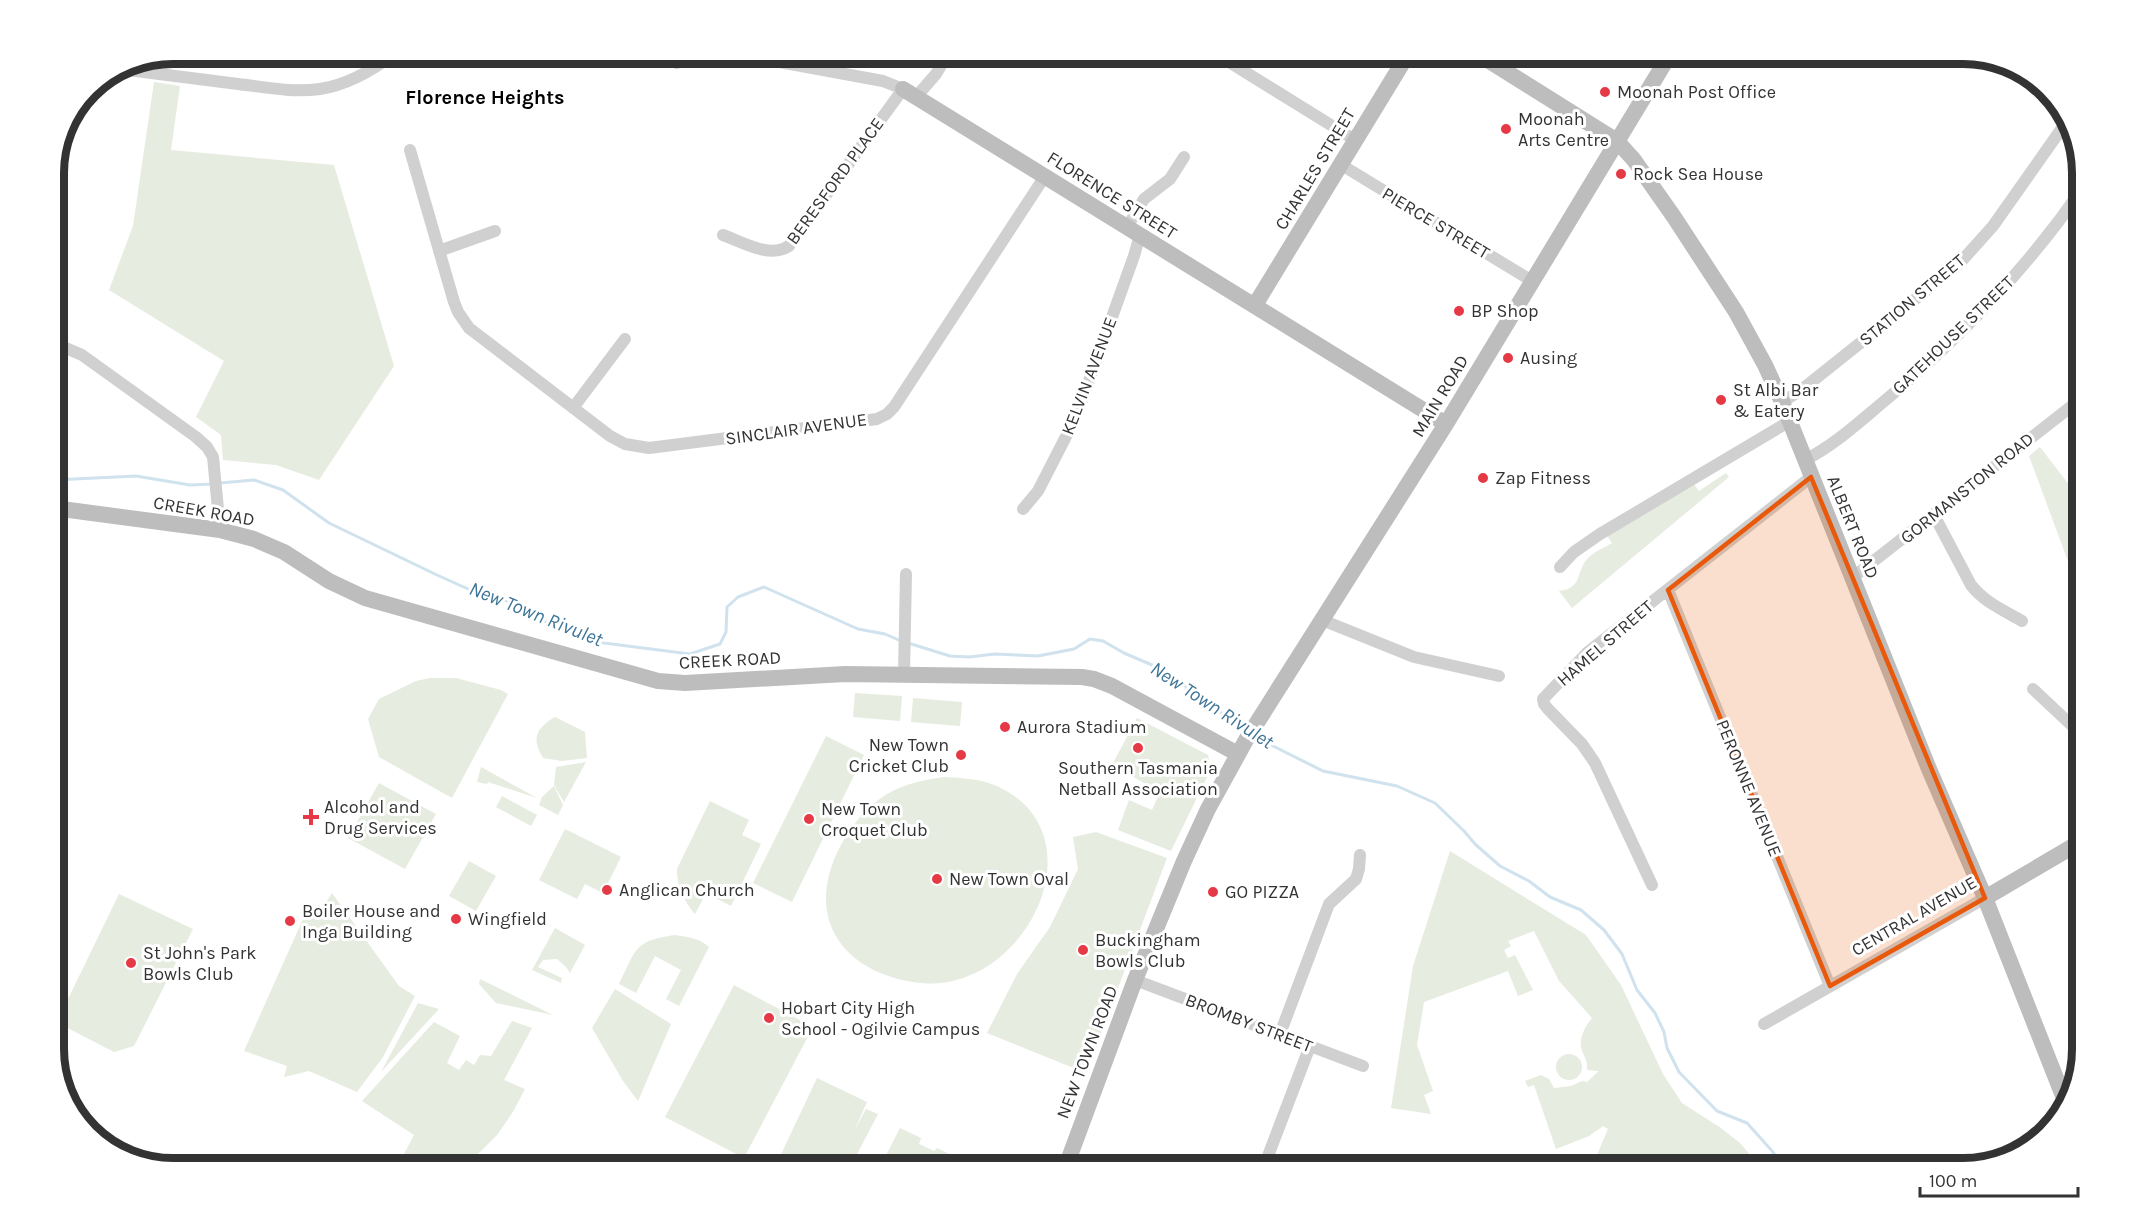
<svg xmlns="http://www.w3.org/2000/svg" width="2136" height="1223" font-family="Karla,sans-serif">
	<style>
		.green { fill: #e6ecdf }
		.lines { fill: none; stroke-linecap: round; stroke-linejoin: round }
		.stream { stroke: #cfe2ee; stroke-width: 3 }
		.street { stroke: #d0d0d0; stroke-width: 12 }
		.secondary { stroke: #bdbdbd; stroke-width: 16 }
		.marked { fill: #e8590c; fill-opacity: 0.2; stroke: #e8590c; stroke-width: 4.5; stroke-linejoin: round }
		.poi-dot { fill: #e63946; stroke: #fff; stroke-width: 2 }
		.labels { text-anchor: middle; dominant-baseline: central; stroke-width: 6; stroke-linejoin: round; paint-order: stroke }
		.poi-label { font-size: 18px; fill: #333; stroke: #fff; text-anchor: start }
		.street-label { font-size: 18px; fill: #333; stroke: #fff }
		.neighbourhood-label { font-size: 20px; font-weight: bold; fill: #000; stroke: #fff }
		.water-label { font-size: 20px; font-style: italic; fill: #3f7597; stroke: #fff }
		.rim { fill: none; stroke: #333; stroke-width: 8 }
	</style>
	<rect width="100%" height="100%" fill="#fff"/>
	<!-- green -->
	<path class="green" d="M154,82l26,4 -9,64 163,15 60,201 -75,114 -43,-15 -53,-5 -2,-25 -25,-18 28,-56 -115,-71 24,-64z
		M2040,447l40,52 2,-2v102l-53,-143z
		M1726,473l3,4 -157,131 -13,-17c24,-3 16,-17 28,-32 6,-7 17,-11 25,-16l-5,-7 87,-52 5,7z
		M430,678h26l45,12 7,4 -56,104 -73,-41 -11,-38 11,-20 37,-18z
		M855,693l47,3 -2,25 -47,-4z
		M913,698l49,4 -2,24 -49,-4z
		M555,717l30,15 2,26 -25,3 -19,-3c-12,-19 -7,-30 12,-41z
		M1137,718l71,37 3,14 -40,82 -53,-21 11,-30 23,10 8,-18 -48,-27z
		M826,736l38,19 -72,147 -39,-19z
		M586,762l-22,40 -10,-17 2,-18z
		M481,767l56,31 -49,-16 -1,2 -10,-2z
		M944,777c18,1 37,2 53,9 87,40 50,153 -22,187 -17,8 -34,12 -53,10 -79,-8 -121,-66 -80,-140 9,-15 20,-31 35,-42 19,-15 43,-21 67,-24z
		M379,783l57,31 -31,55 -57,-31z
		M554,786l9,19 -5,10 -19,-10 3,-8z
		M502,796l35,19 -6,11 -35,-19z
		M710,801l39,19 -7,15 19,9 -30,62 -25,-13 -11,21c-9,-10 -19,-30 -18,-45z
		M565,829l56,28 -18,36 -18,-9 -8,15 -38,-19z
		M1096,832l71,26 -81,215 -99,-40 30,-59 33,-47 28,-58 -5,-32z
		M1450,851l136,84 35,50 42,89 19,29 39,25 19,15 22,26h-171l17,-40 -5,-3 -14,10 -33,13 -22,-64 -6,2 -3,-6 16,-6 8,4 5,9 17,-2 11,-5 5,1 12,-11 -12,-1c1,-8 -2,-12 -5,-19 -4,-13 3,-24 10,-33l-33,-37 -25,-50 -26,10 3,5 -7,4 4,8 7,-3 18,35 -15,6 -10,-25 -84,31 -7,43 16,46 -9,4 7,19 -40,-6 22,-142z
		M469,861l27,15 -20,35 -27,-15z
		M332,893l67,93 16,10 -32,61 -26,35 -48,-21 -25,6 3,-11 -43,-15 63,-141 12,4z
		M119,894l74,35 -59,117 -20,6 -60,-31v-11l15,-13z
		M555,928l30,17 -15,28 -4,-6 -9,-8 -14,1 -5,7 24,11 -1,5 -29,-13z
		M675,935c13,2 24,3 34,12l-30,59 -13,-7 15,-29 -26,-14 -19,37 -17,-9c18,-35 14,-43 56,-49z
		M480,979l73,36 -57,-12 -17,-19z
		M734,985l79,42 -69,131 -79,-41z
		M615,989l56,35 -33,77 -15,-20 -31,-53z
		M418,1003l21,6 -58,63z
		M512,1021l20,7 -28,52 21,9 -11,21 -16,24 -18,18 -19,14 -5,3h-60l18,-34 -52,-34 72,-79 26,14 -13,27 12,7 7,-10 8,5 6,-10 11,1z
		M1556 1067a13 13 0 1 1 26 0a13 13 0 1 1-26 0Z
		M817,1078l50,24 -13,29 12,-22 12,5 -24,46 -11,-6 -7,15h-57l-4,-2z
		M900,1128l21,10 -2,6 15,7 3,-3 21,10 -6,11h-73z"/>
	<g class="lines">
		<!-- stream -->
		<path class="stream" d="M54,480l82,-4 54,9 24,-1
			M220,483l34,-3 29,10 46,33 108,52 40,18 34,9 35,20 58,21 86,11 30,-10 6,-12 1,-25 11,-10 26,-10 94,42 27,5 16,7
			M908,643l42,13 19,1 26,-3 43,2 36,-7 16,-10 13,2 21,12 42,18 22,17 13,14 47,25
			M1256,732l17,14 50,25 74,15 38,17 29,28 11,13 25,22 29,15 21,16 31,13 23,20 18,24 15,36 18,23 9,19 3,16 12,24 38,39 30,12 26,29 10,17"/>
		<!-- street -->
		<path class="street" d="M1216,54l139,86
			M677,63l4,-9
			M120,69c39,5 79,10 118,15 27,3 55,9 82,5 26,-4 53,-19 74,-35
			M916,97l20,-23 12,-20
			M410,150l44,152 4,10 11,16 141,108 15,8 24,4 228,-29 10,-5 7,-7 151,-231
			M1340,164l192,117
			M54,200h4
			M1127,227l17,-28 26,-20 14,-22
			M723,235c19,7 47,24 66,11l114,-157 -20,-8 -148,-27
			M439,251l56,-20
			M54,343l28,12 114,82 11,10 6,10 7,73
			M1782,402l18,-11 158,-126 35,-39 74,-105
			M573,408l52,-69
			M1805,460c29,-15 52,-36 77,-57 76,-63 144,-133 200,-214
			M1023,509l15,-18 38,-74 58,-161 6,-21
			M1934,515l37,70c13,17 32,25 51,36
			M1560,567l14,-15 26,-18 190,-113
			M1852,578l230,-180
			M1668,590l162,396
			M1322,620l92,37 85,19
			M904,674l2,-100
			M2033,689l49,46
			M1652,885l-57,-122 -13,-19 -34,-35 -4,-5 -1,-5 45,-47 223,-175
			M1135,980l228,86
			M1764,1024l221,-126
			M1280,1034l49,-130 27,-25 3,-10 1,-14
			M1263,1169l47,-123"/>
		<!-- secondary -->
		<path class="secondary" d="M1478,54l139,87 17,19 40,57 62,95 29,53 17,37 147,367 56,129 82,208
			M903,89l543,335
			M1255,305l153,-251
			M54,508l166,22 34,9 30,13 45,29 36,17 293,83 27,2 160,-9 237,3 12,2 18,7 126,68
			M1985,898l97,-57
			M1065,1169l70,-189 49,-119 24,-52 38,-69 200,-316 224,-370"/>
	</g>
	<!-- marked area -->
	<path class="marked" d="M1811,477l174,421 -155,88 -162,-396z"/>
	<!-- markers -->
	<g class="poi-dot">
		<circle cx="1605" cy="92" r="6"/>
		<circle cx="1506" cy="129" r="6"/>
		<circle cx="1621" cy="174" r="6"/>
		<circle cx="1459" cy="311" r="6"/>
		<circle cx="1508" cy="358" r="6"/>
		<circle cx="1721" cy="400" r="6"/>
		<circle cx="1483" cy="478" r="6"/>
		<circle cx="1005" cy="727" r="6"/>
		<circle cx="1138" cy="748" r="6"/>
		<circle cx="961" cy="755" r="6"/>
		<path d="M308 808h6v6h6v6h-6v6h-6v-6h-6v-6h6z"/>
		<circle cx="809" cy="819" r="6"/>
		<circle cx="937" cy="879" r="6"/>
		<circle cx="607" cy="890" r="6"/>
		<circle cx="1213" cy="892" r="6"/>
		<circle cx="456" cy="919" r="6"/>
		<circle cx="290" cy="921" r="6"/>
		<circle cx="1083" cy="950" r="6"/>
		<circle cx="131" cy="963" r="6"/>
		<circle cx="769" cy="1018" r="6"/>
	</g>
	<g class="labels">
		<!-- poi labels -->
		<g class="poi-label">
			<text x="1617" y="92">Moonah Post Office</text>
			<text x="1518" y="119">Moonah<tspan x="1518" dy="21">Arts Centre</tspan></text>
			<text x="1633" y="174">Rock Sea House</text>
			<text x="1471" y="311">BP Shop</text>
			<text x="1520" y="358">Ausing</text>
			<text x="1733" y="390">St Albi Bar<tspan x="1733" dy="21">&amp; Eatery</tspan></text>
			<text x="1495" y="478">Zap Fitness</text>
			<text x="1017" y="727">Aurora Stadium</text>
			<text x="949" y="745" text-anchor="end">New Town<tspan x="949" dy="21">Cricket Club</tspan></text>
			<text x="1138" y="768" text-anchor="middle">Southern Tasmania<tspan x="1138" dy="21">Netball Association</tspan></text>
			<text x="324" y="807">Alcohol and<tspan x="324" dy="21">Drug Services</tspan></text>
			<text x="821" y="809">New Town<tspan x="821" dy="21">Croquet Club</tspan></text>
			<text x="949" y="879">New Town Oval</text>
			<text x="619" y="890">Anglican Church</text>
			<text x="1225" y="892">GO PIZZA</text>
			<text x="302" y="911">Boiler House and<tspan x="302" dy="21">Inga Building</tspan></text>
			<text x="468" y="919">Wingfield</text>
			<text x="1095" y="940">Buckingham<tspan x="1095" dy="21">Bowls Club</tspan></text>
			<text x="143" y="953">St John's Park<tspan x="143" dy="21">Bowls Club</tspan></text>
			<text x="781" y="1008">Hobart City High<tspan x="781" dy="21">School - Ogilvie Campus</tspan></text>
		</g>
		<!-- street labels -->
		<g class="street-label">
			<text transform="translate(1315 169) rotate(-59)">CHARLES STREET</text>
			<text transform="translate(835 181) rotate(-54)">BERESFORD PLACE</text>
			<text transform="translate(1112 195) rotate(32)">FLORENCE STREET</text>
			<text transform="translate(1436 223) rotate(31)">PIERCE STREET</text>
			<text transform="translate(1912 300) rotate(-40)">STATION STREET</text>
			<text transform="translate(1953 335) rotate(-44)">GATEHOUSE STREET</text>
			<text transform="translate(1089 376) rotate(-69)">KELVIN AVENUE</text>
			<text transform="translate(1440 396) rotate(-59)">MAIN ROAD</text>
			<text transform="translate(796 429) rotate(-8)">SINCLAIR AVENUE</text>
			<text transform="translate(1967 488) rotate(-39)">GORMANSTON ROAD</text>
			<text transform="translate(204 511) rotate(10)">CREEK ROAD</text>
			<text transform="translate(1853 527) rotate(68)">ALBERT ROAD</text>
			<text transform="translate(1605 643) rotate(-41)">HAMEL STREET</text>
			<text transform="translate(730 660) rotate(-3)">CREEK ROAD</text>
			<text transform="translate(1749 788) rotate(68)">PERONNE AVENUE</text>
			<text transform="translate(1914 916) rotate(-30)">CENTRAL AVENUE</text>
			<text transform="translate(1249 1023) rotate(21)">BROMBY STREET</text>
			<text transform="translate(1087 1052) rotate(-69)">NEW TOWN ROAD</text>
		</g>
		<!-- neighbourhood labels -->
		<g class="neighbourhood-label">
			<text x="485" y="97">Florence Heights</text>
		</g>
		<!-- water labels -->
		<g class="water-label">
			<text transform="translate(536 614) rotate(22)">New Town Rivulet</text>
			<text transform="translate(1212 705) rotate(33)">New Town Rivulet</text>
		</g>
	</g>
	<!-- crop -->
	<path d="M0 0H2136V1223H0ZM173 64H1963A109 109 0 0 1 2072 173V1049A109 109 0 0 1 1963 1158H173A109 109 0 0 1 64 1049V173A109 109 0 0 1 173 64Z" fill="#fff" fill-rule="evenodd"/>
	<path class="rim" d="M173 64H1963A109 109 0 0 1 2072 173V1049A109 109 0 0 1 1963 1158H173A109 109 0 0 1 64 1049V173A109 109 0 0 1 173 64Z"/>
	<!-- scale -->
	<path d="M1920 1187v9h158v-9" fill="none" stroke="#333333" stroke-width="3"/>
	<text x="1929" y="1187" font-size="18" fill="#333333" stroke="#ffffff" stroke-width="4.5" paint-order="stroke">100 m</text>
</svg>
